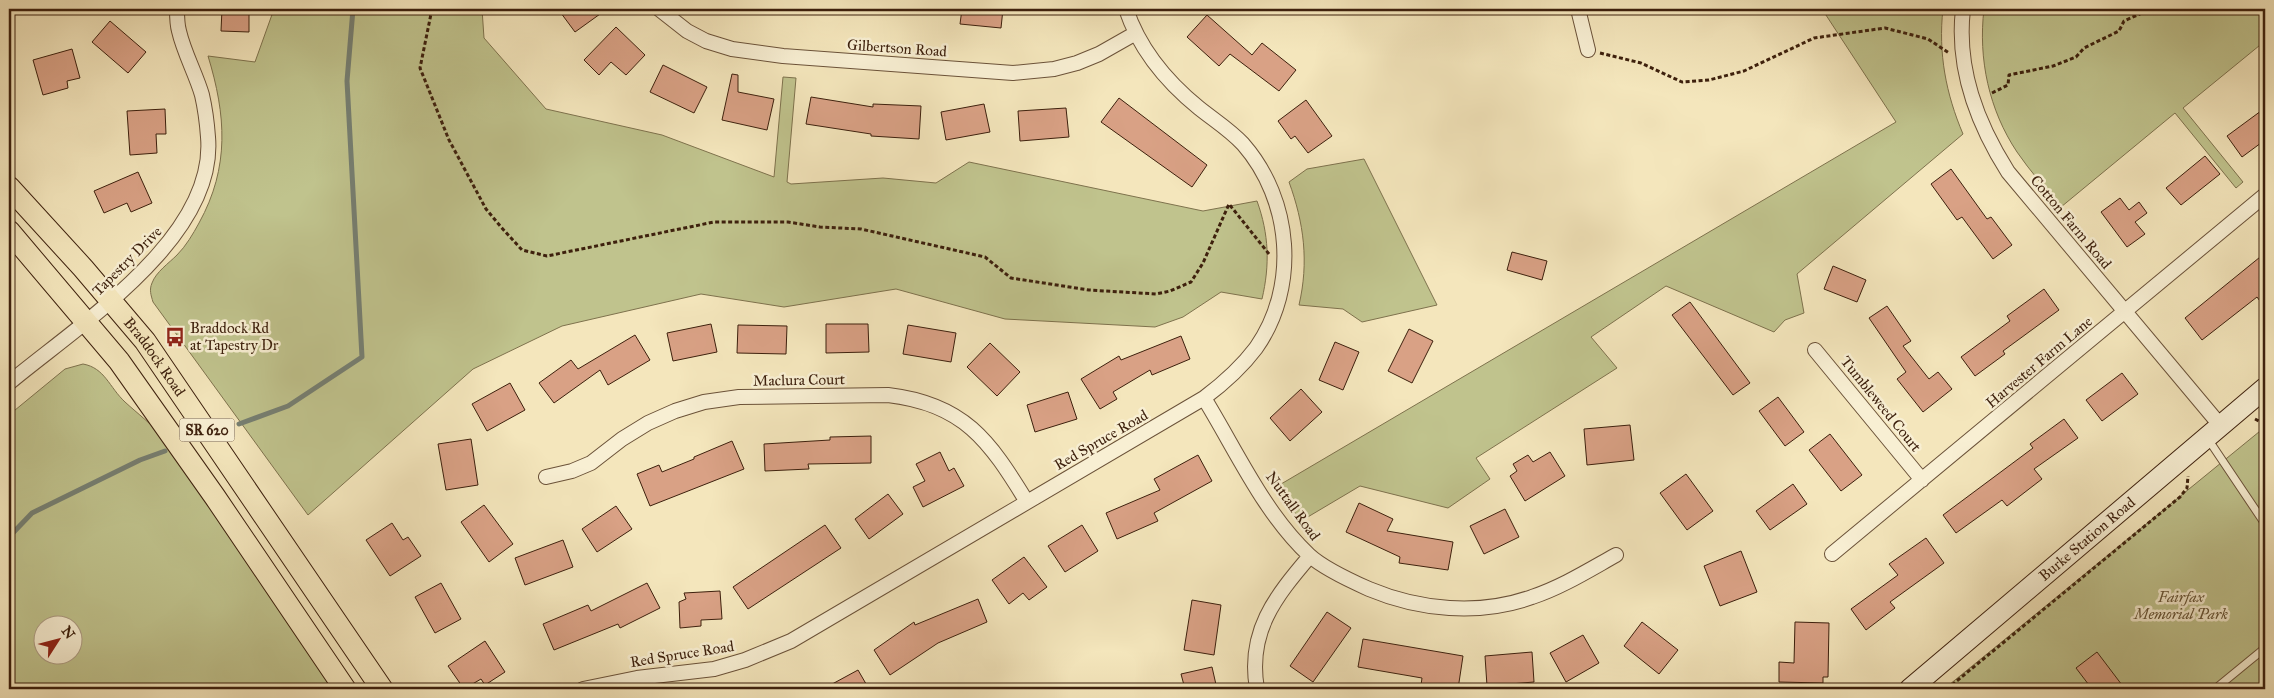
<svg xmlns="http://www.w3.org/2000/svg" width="2274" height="698" font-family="'IM FELL Great Primer',serif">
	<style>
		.green { fill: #c0c38d; stroke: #7e724d; fill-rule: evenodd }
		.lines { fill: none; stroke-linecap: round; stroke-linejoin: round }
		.stream { stroke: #767f72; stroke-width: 5 }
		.building { fill: #d9a185; stroke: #3d200d }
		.lane-casing { stroke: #6b5239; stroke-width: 9 }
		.street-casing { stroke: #6b5239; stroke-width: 16 }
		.secondary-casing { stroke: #3d200d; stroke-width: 22 }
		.primary-casing { stroke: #3d200d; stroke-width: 23 }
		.path { stroke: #3d200d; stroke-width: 3; stroke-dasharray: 4 2.5; stroke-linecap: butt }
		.lane { stroke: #f8efd3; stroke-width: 7 }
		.street { stroke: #f8efd3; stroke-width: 14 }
		.secondary { stroke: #f8efd3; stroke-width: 20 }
		.primary { stroke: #f4e6bc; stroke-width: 21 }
		.labels { text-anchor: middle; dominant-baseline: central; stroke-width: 5; stroke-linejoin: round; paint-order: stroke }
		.shield { fill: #f8efd3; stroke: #755e48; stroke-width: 1 }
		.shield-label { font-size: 14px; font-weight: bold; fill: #3d200d }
		.street-label { font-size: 15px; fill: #3d200d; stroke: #f8efd3 }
		.poi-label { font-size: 15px; fill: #3d200d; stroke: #f8efd3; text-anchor: start }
		.park-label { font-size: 15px; font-style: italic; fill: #645133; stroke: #f8efd3 }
	</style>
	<rect width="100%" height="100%" fill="#f4e6bc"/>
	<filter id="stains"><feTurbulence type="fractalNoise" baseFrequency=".004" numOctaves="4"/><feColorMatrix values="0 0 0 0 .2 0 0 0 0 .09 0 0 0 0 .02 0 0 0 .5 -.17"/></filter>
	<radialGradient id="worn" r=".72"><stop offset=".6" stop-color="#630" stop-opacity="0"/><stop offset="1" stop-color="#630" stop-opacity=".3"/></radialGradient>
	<!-- green -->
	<path class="green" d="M274,9h208l2,29 62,71 116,26 112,42 9,-100 13,1 -9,104 4,2 92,-6 53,5 33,-21 234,49 54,-10c12,33 13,64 5,98l-41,-7 -38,25 -28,10 -150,-8 -109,-30 -112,18 -83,-13 -139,32 -89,43 -165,146 -155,-213c-2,-7 -4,-12 -1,-19 4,-11 17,-20 25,-28 9,-9 16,-21 22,-32 31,-56 27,-108 9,-167l47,6z
		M1822,9h121c-5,44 3,85 20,125l-166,140 7,39 -19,7 -11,12 -108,-46 -75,51 26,31 -141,90 14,21 -42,29 -88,-22 -59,35 -25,-34 620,-365z
		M1984,9h281v32l-82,67 60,74 -7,6 -61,-75 -114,94c-15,-18 -31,-36 -44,-55 -28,-42 -39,-93 -33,-143z
		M1364,159l73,146 -75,17 -19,-13 -44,-4c10,-43 5,-82 -10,-123l18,-13z
		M83,364c22,4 26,23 42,38 13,12 27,22 39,37l170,250h-325v-274l56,-46zM42,626h30v30h-30z
		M2265,427v262h-321z"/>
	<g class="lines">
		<!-- stream -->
		<path class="stream" d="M239,424l49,-18 74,-49 -15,-276 6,-72
			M9,537l23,-24 108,-53 25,-9"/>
	</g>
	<!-- building -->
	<path class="building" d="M222,9h27v23l-28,-1z
		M558,9h49l-32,23z
		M962,9h41l-2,19 -41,-4z
		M1207,15l45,40 10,-12 34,27 -17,21 -49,-37 -11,12 -32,-29z
		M110,21l36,31 -18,21 -36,-31z
		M616,27l29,28 -19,20 -15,-13 -12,13 -15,-15z
		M72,49l8,29 -13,3 1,7 -25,7 -10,-35z
		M663,65l44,22 -13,26 -44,-21z
		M732,74l6,1v17l36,7 -7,31 -45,-10z
		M811,97l62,10v-3l48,2 -2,33 -48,-3v-2l-65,-10z
		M1119,98l88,67 -15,22 -91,-65z
		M1306,100l26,36 -24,17 -13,-17 -4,3 -13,-18z
		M984,104l6,28 -44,8 -5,-28z
		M1066,108l3,29 -49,4 -2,-30z
		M2265,108v32l-23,17 -15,-21z
		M165,109l1,25h-10l1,19 -27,2 -3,-44z
		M2205,156l15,18 -39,31 -15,-17z
		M1951,169l36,50 4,-2 21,28 -19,14 -31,-42 -5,3 -26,-36z
		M138,172l14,31 -21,9 -4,-9 -23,10 -10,-22z
		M2120,198l9,12 10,-8 8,11 -12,9 10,12 -18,13 -26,-35z
		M1512,252l35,9 -5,19 -35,-10z
		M2265,253v55l-8,-11 -55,43 -17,-22z
		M1833,266l33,14 -9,22 -33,-13z
		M2044,289l15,21 -56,41 2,3 -30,22 -14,-19 49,-36 -3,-5z
		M1690,302l60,81 -17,12 -61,-80z
		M1887,306l24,35 -8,5 26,33 9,-7 14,17 -29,23 -26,-33 9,-7 -37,-54z
		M711,324l6,28 -44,9 -6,-28z
		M826,324h42l1,28 -43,1z
		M738,325l49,1 -1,28 -49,-1z
		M908,325l48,8 -5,29 -48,-8z
		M1409,329l24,12 -21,42 -24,-12z
		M635,335l15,25 -42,25 -8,-15 -46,33 -15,-20 32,-23 7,9z
		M1181,336l9,23 -38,16 -2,-5 -37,22 4,7 -17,10 -19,-30 38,-23 2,4z
		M1335,342l24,10 -16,38 -24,-10z
		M990,343l30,29 -23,24 -30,-29z
		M2122,373l16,21 -36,27 -16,-21z
		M510,383l15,27 -38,21 -15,-27z
		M1301,389l21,23 -32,29 -20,-23z
		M1068,392l9,27 -42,13 -8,-27z
		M1778,397l26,35 -19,14 -26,-35z
		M2064,419l14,19 -44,31 8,10 -35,27 -5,-6 -46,33 -13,-18 90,-67 -3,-4z
		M1630,425l4,35 -47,5 -3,-36z
		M1830,434l32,41 -21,16 -32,-41z
		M871,436v27l-63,1 1,5 -44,2 -1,-27 66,-4v-3z
		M471,439l7,46 -32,5 -8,-46z
		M732,441l12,28 -94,37 -13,-32 22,-9 3,7 32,-13v-2z
		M940,452l9,19 5,-3 10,18 -41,21 -10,-20 12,-6 -9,-17z
		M1550,452l15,24 -40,25 -15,-25 7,-5 -4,-7 15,-9 5,7z
		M1198,455l14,26 -58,32 4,8 -41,18 -11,-26 54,-23 -6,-11z
		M1686,474l27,37 -26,19 -27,-37z
		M1793,484l14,20 -37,26 -14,-19z
		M888,494l15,20 -34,25 -14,-20z
		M1359,503l34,16 -6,12 66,11 -5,28 -49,-7 1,-6 -54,-25z
		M484,505l29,39 -24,18 -28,-40z
		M616,506l16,23 -35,23 -15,-23z
		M1505,509l14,28 -35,17 -14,-28z
		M392,523l11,17 5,-3 13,19 -31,20 -24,-36z
		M825,525l16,23 -93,61 -15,-22z
		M1082,525l16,26 -33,21 -17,-26z
		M1926,538l18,25 -54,39 5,6 -29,22 -15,-21 47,-34 -9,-11z
		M563,540l10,27 -48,18 -10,-27z
		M1741,551l16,41 -37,14 -16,-40z
		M1024,557l23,30 -18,13 -6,-7 -14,11 -17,-24z
		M441,583l20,36 -26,14 -20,-36z
		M647,583l13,25 -40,20 -2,-4 -64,26 -11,-26 45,-19 3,6z
		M720,591l2,28 -21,1v6l-21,2 -1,-26 7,-3 -2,-6z
		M978,599l9,23 -49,21 -48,32 -16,-25 40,-28 1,3z
		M1192,600l29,5 -7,50 -30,-5z
		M1327,612l24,16 -38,54 -23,-16z
		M1642,622l36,28 -19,24 -35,-28z
		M1795,622l34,1 -1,54h-5v6l-44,-1v-20l15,1z
		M1583,635l16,28 -33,19 -16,-29z
		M1363,639l100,17 -5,33 -37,-4 1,-7 -64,-11z
		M485,641l20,31 -20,13 -4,-6 -17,10 -16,-23z
		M1532,652l2,30 -47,4 -2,-30z
		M2097,652l28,37h-33l-16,-21z
		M1212,667l5,22h-32l-4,-15z
		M858,670l11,19h-46z"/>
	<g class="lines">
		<defs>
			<path id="lane" d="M2208,439l57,85
				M2215,689l50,-41"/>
			<path id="street" d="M659,9l28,22 19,10 26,8 51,7 230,17 41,-4 23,-6 22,-9 37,-21
				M1578,9l10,41
				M1963,9c-7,60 14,114 45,163l212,253
				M1815,350l107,130
				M9,383c68,-57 208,-145 199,-246 -1,-14 -3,-29 -6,-42 -6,-21 -18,-42 -23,-64 -2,-7 -2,-15 -2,-22
				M1204,398c32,52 60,115 105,157 14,13 42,26 60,34 50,21 110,27 163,8 30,-10 57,-27 84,-42
				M546,477l26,-6 19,-8 31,-24 26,-16 27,-12 29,-9 35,-5 149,-2c76,9 101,45 139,107
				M1832,554l433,-359
				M583,689l54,-11 77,-9 31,-9 46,-19 413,-243c20,-15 37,-30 52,-50 43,-61 36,-148 -13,-204 -13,-14 -29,-24 -44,-36 -32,-26 -60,-60 -73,-99
				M1257,689c-10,-57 18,-92 53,-133"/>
			<g id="secondary">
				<path id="s1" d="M1910,689l355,-301"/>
			</g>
			<g id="primary">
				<path id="s2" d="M9,187l74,81 62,73 237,348"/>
				<path d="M9,231l110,130 96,136 130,192"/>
			</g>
		</defs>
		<!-- lane casing -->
		<use href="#lane" class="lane-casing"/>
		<!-- street casing -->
		<use href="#street" class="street-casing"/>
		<!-- secondary casing -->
		<use href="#secondary" class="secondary-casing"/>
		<!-- primary casing -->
		<use href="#primary" class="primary-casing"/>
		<!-- path -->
		<path class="path" d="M432,9l-12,59 29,72 37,69 15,18 21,23 25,6 167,-34h74l32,5 41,2 124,28 26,21 78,12 67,4 14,-3 21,-9 12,-19 26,-59 40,50
			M1600,53l41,10 41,19 27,-2 35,-9 70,-33 71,-10 43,11 21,14
			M1992,93l16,-8 1,-10 44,-9 23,-9 8,-9 35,-17 5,-10 27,-12
			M2255,419l6,3 4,-1
			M1947,689l233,-192 7,-9 1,-12"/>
		<!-- lane -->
		<use href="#lane" class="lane"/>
		<!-- street -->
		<use href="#street" class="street"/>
		<!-- secondary -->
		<use href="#secondary" class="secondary"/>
		<!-- primary -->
		<use href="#primary" class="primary"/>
	</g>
	<!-- icons -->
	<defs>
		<symbol id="bus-bare" viewBox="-9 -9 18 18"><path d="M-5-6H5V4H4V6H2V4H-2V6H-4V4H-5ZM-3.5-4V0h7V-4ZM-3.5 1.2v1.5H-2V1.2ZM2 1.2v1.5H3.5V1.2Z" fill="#8f2418" stroke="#f8efd3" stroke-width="2.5" paint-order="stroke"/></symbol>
	</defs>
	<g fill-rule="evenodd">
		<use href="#bus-bare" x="161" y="323" width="28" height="28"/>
	</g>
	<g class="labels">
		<!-- shield labels -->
		<rect class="shield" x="179.5" y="418.5" width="55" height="23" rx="4"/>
		<g class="shield-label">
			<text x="207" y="430">SR 620</text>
		</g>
		<!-- street labels -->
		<g class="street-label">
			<text transform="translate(897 48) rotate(4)">Gilbertson Road</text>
			<text transform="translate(2071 222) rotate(50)">Cotton Farm Road</text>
			<text transform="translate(127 261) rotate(-45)">Tapestry Drive</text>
			<text stroke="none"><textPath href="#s2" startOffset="224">Braddock Road</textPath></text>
			<text transform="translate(2039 362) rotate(-40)">Harvester Farm Lane</text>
			<text transform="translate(799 380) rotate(-1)">Maclura Court</text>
			<text transform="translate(1881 404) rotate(51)">Tumbleweed Court</text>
			<text transform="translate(1101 440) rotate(-30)">Red Spruce Road</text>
			<text transform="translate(1293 506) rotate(54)">Nuttall Road</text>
			<text stroke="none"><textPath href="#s1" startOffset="232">Burke Station Road</textPath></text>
			<text transform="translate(682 654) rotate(-9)">Red Spruce Road</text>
		</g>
		<!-- poi labels -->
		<g class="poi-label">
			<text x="190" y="328">Braddock Rd<tspan x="190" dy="17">at Tapestry Dr</tspan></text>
		</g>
		<!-- park labels -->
		<g class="park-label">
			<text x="2181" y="597">Fairfax<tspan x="2181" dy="17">Memorial Park</tspan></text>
		</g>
	</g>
	<!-- margin -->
	<rect width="2274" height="698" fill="none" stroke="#f4e6bc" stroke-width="30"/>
	<rect x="10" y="10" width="2254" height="678" fill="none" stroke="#3d200d" stroke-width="2.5"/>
	<rect x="15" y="15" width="2244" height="668" fill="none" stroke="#3d200d"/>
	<!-- north arrow -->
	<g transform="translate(58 640) rotate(54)"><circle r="24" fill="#f8efd3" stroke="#ad9c84"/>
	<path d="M0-4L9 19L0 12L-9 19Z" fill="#8f2418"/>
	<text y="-8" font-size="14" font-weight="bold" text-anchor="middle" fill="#3d200d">N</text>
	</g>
	<rect width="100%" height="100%" filter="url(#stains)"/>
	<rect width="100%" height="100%" fill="url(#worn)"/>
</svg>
